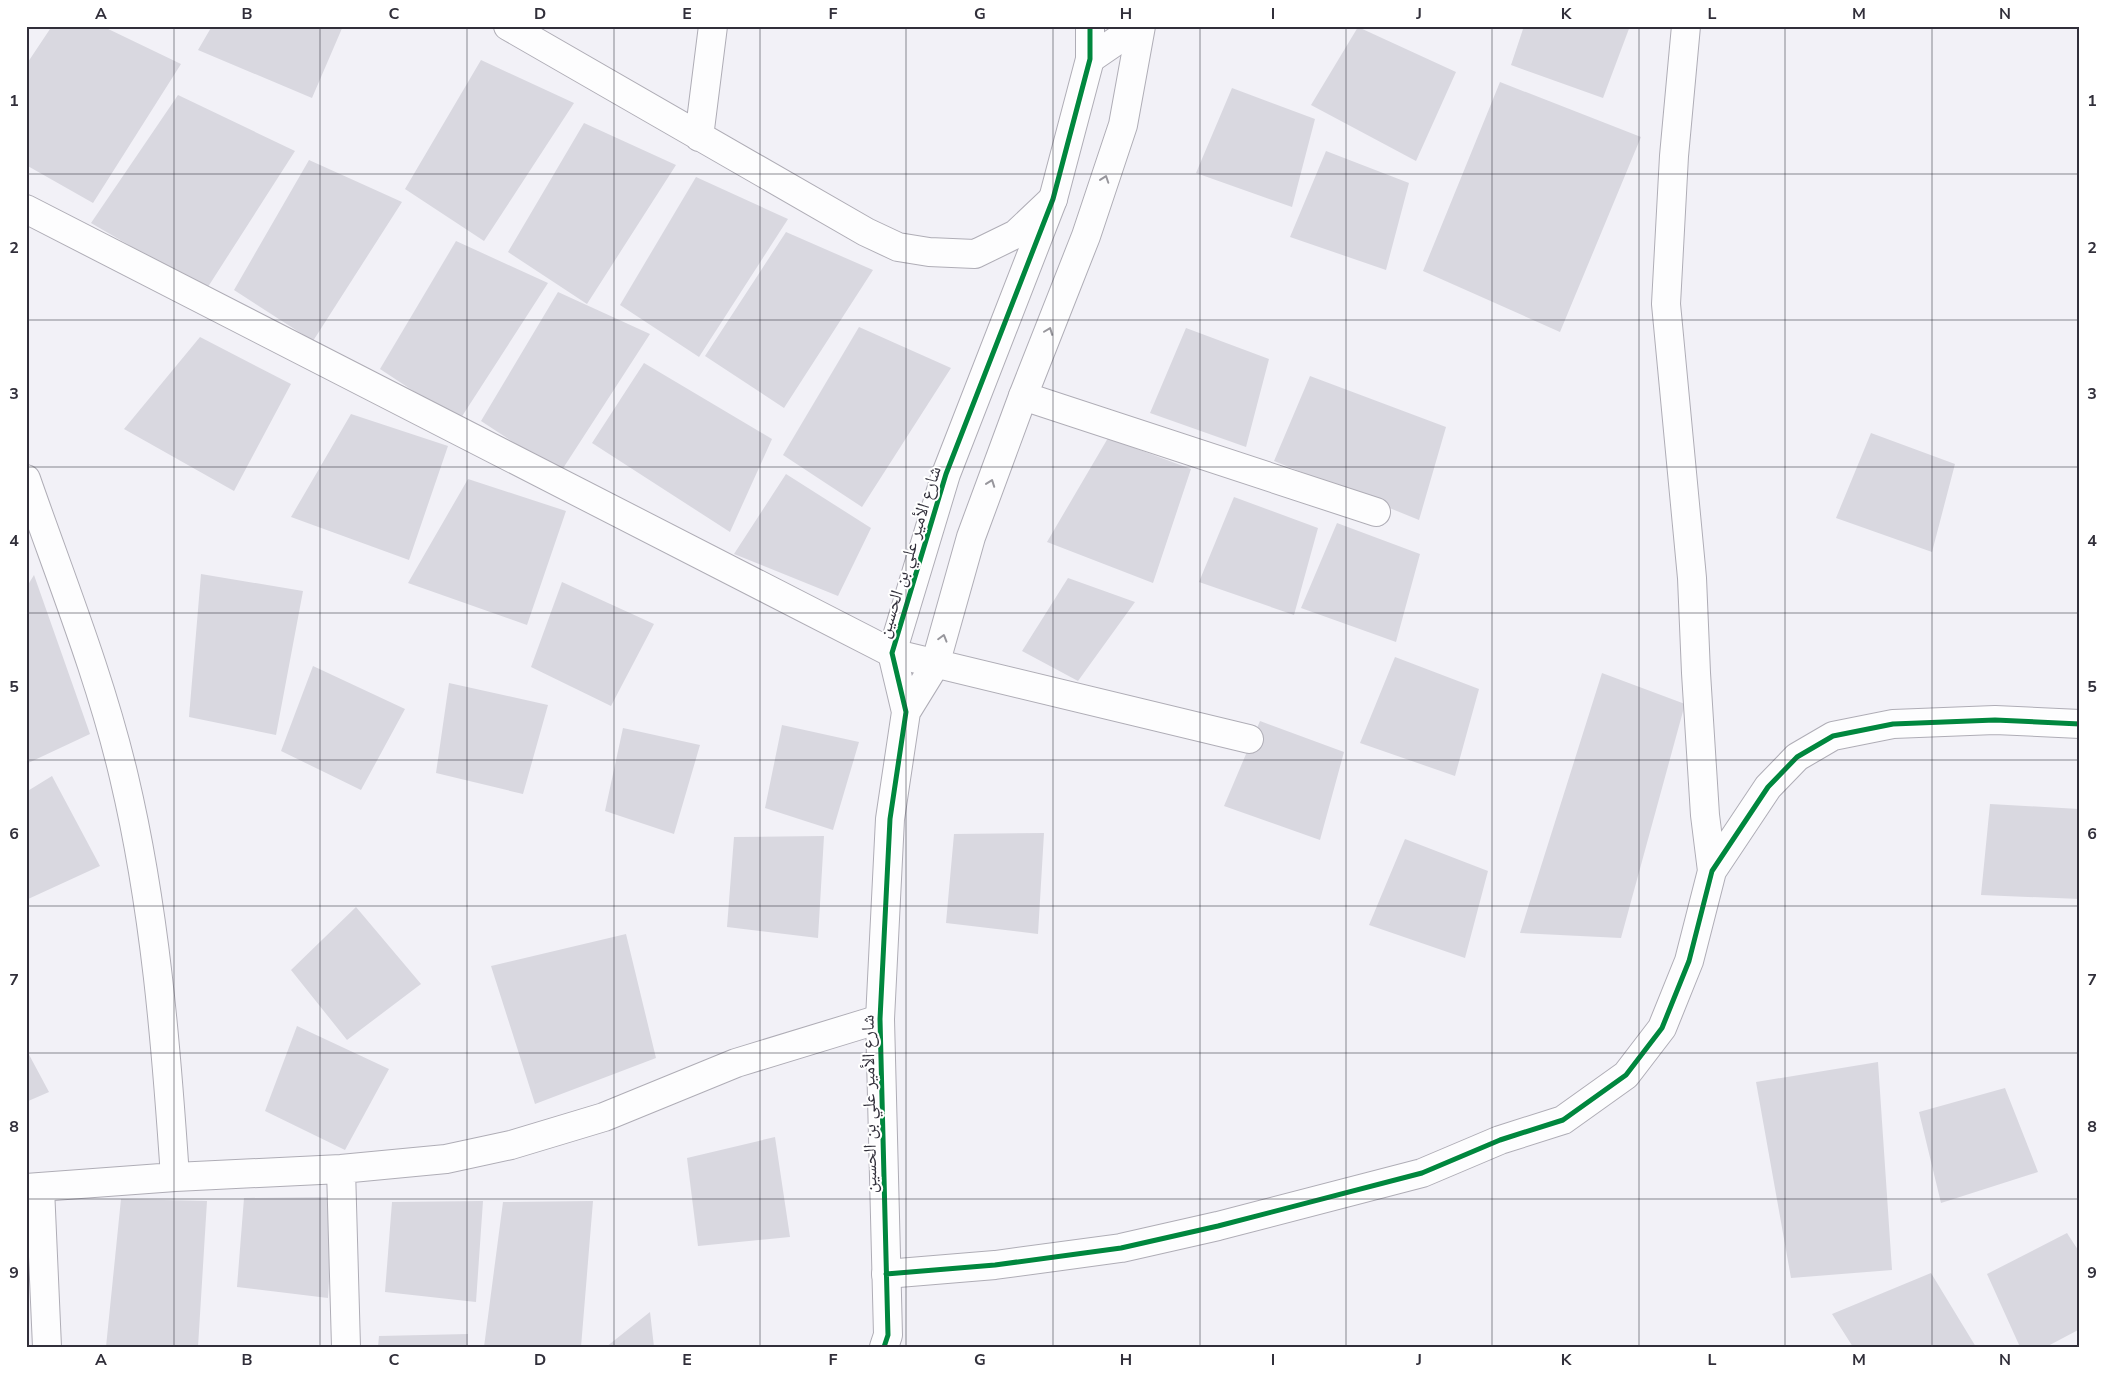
<svg xmlns="http://www.w3.org/2000/svg" width="2106" height="1373" font-family="'Nunito Sans','Noto Naskh Arabic',sans-serif">
	<style>
		.building { fill: #d9d8e0 }
		.lines { fill: none; stroke-linecap: round; stroke-linejoin: round }
		.minor-casing { stroke: #afadb6; stroke-width: 30 }
		.tertiary-casing { stroke: #afadb6; stroke-width: 30 }
		.minor { stroke: #fdfdfe; stroke-width: 28 }
		.tertiary { stroke: #fdfdfe; stroke-width: 28 }
		.cycleway-casing { stroke: #fff; stroke-width: 8 }
		.cycleway { stroke: #00873e; stroke-width: 5 }
		.oneway { stroke: #97969c }
		.grid { fill: none; stroke: #312f3a; stroke-width: 1; stroke-opacity: 0.55 }
		.labels { text-anchor: middle; dominant-baseline: central; stroke-width: 4; stroke-linejoin: round; paint-order: stroke }
		.street-label { font-size: 18px; fill: #312f3a; stroke: #fff }
		.neatline { fill: none; stroke: #312f3a; stroke-width: 2 }
		.grid-label { font-size: 16px; text-anchor: middle; font-weight: bold; fill: #312f3a }
	</style>
	<rect width="100%" height="100%" fill="#f2f1f7"/>
	<!-- building -->
	<path class="building" d="M52,26h50l79,38 -88,139 -67,-38v-100z
		M212,26h131l-31,72 -114,-48z
		M1524,26h106l-27,72 -92,-33z
		M1358,27l98,45 -40,89 -105,-56z
		M481,60l93,43 -90,138 -79,-52z
		M1500,82l141,55 -81,195 -137,-61z
		M1232,88l83,31 -23,88 -96,-34z
		M178,95l117,56 -89,139 -115,-67z
		M584,123l92,42 -89,139 -79,-52z
		M1326,151l83,32 -23,87 -96,-33z
		M309,160l93,42 -89,139 -79,-51z
		M696,177l92,42 -89,138 -79,-52z
		M786,232l87,38 -89,138 -79,-52z
		M456,241l92,42 -89,138 -79,-52z
		M558,292l92,42 -90,139 -79,-52z
		M859,327l92,41 -89,139 -79,-52z
		M1186,328l83,31 -23,88 -96,-34z
		M200,337l91,47 -57,107 -110,-62z
		M644,363l128,76 -42,93 -138,-89z
		M1310,376l136,51 -27,93 -145,-59z
		M351,414l97,32 -39,114 -118,-43z
		M1871,433l84,31 -23,88 -96,-34z
		M1108,438l83,31 -38,114 -106,-41z
		M786,474l85,54 -33,68 -104,-42z
		M468,479l98,32 -39,114 -119,-42z
		M1234,497l84,31 -24,87 -95,-33z
		M1337,523l83,31 -24,88 -95,-34z
		M201,574l102,17 -27,144 -87,-18z
		M34,575l56,159 -64,30v-176z
		M1068,578l67,24 -57,79 -56,-30z
		M562,582l92,42 -43,82 -80,-39z
		M1395,657l84,32 -24,87 -95,-33z
		M313,666l92,43 -44,81 -80,-39z
		M1602,673l83,31 -64,234 -101,-5z
		M449,683l99,22 -25,89 -87,-21z
		M1260,721l84,31 -24,88 -96,-34z
		M782,725l77,17 -26,88 -68,-22z
		M623,728l77,17 -26,89 -69,-23z
		M52,776l48,90 -74,34v-108z
		M1990,804l89,5 1,90 -99,-4z
		M1044,833l-6,101 -92,-11 8,-89z
		M824,836l-6,102 -91,-11 7,-90z
		M1405,839l83,32 -23,87 -96,-33z
		M356,907l65,77 -74,56 -56,-70z
		M626,934l30,124 -121,46 -44,-138z
		M297,1026l92,43 -44,81 -80,-39z
		M26,1049l23,43 -23,10z
		M1878,1062l14,208 -101,8 -35,-196z
		M2005,1088l33,84 -97,31 -22,-91z
		M775,1137l15,100 -92,9 -11,-88z
		M334,1197l-6,101 -91,-11 7,-89z
		M121,1199l86,2 -9,146h-92z
		M483,1201l-7,101 -91,-10 7,-90z
		M593,1201l-12,146h-97l19,-145z
		M2067,1233l13,20v76l-34,18h-26l-33,-73z
		M1931,1273l45,74h-123l-21,-33z
		M650,1312l4,35h-48z
		M468,1334v13h-90l1,-11z"/>
	<g class="lines">
		<defs>
			<path id="minor" d="M508,26l358,206 32,15 31,5 46,2 41,-20 37,-35
				M1686,26l-12,130 -8,148 26,274 4,95 9,142 7,56
				M1090,59l48,-33
				M699,137l14,-111
				M26,209l866,444 357,86
				M1023,396l353,116
				M26,479c34,98 74,196 98,298 31,131 42,266 51,400
				M341,1169l5,178
				M26,1188l149,-11 166,-8 105,-10 65,-14 93,-28 132,-54 144,-44
				M40,1188l7,159
				M886,1274l109,-9 126,-17 97,-22 204,-53 78,-33 63,-20 63,-45 36,-47 27,-67 23,-90 56,-84 29,-30 36,-21 60,-12 102,-4 85,4"/>
			<path id="tertiary" d="M906,712l29,-47 36,-128 52,-141 63,-160 37,-111 18,-99
				M884,1347l4,-12 -8,-316 10,-200 16,-107 -14,-59 54,-179 107,-275 37,-140v-33"/>
		</defs>
		<!-- minor casing -->
		<use href="#minor" class="minor-casing"/>
		<!-- tertiary casing -->
		<use href="#tertiary" class="tertiary-casing"/>
		<!-- minor -->
		<use href="#minor" class="minor"/>
		<!-- tertiary -->
		<use href="#tertiary" class="tertiary"/>
		<defs>
			<path id="cycleway" d="M886,1274l109,-9 126,-17 97,-22 204,-53 78,-33 63,-20 63,-45 36,-47 27,-67 23,-90 56,-84 29,-30 36,-21 60,-12 102,-4 85,4
				M884,1347l4,-12 -8,-316 10,-200 16,-107 -14,-59 54,-179 107,-275 37,-140v-33"/>
		</defs>
		<!-- cycleway casing -->
		<use href="#cycleway" class="cycleway-casing"/>
		<!-- cycleway -->
		<use href="#cycleway" class="cycleway"/>
	</g>
	<!-- one-way arrows -->
	<defs><path id="oneway-chevron" d="M-2-3.5L2.5 0L-2 3.5" fill="none" stroke-width="1.6" stroke-linecap="round" stroke-linejoin="round" transform="scale(1.25)"/></defs>
	<g class="oneway">
		<use href="#oneway-chevron" transform="translate(1105 179) rotate(-71)"/>
		<use href="#oneway-chevron" transform="translate(1049 331) rotate(-69)"/>
		<use href="#oneway-chevron" transform="translate(991 483) rotate(-70)"/>
		<use href="#oneway-chevron" transform="translate(943 638) rotate(-74)"/>
	</g>
	<!-- grid -->
	<path class="grid" d="M174,26v1321M320,26v1321M467,26v1321M614,26v1321M760,26v1321M906,26v1321M1053,26v1321M1200,26v1321M1346,26v1321M1492,26v1321M1639,26v1321M1785,26v1321M1932,26v1321M26,174h2054M26,320h2054M26,467h2054M26,613h2054M26,760h2054M26,906h2054M26,1053h2054M26,1199h2054"/>
	<g class="labels">
		<!-- street labels -->
		<g class="street-label">
			<text transform="translate(909 552) rotate(-73)">شارع الأمير علي بن الحسين</text>
			<text transform="translate(869 1104) rotate(-91)">شارع الأمير علي بن الحسين</text>
		</g>
	</g>
	<!-- border -->
	<rect width="2106" height="1373" fill="none" stroke="#ffffff" stroke-width="55"/>
	<rect x="28" y="28" width="2050" height="1318" class="neatline"/>
	<g class="grid-label">
		<text x="101" y="19">A</text>
		<text x="247" y="19">B</text>
		<text x="394" y="19">C</text>
		<text x="540" y="19">D</text>
		<text x="687" y="19">E</text>
		<text x="833" y="19">F</text>
		<text x="980" y="19">G</text>
		<text x="1126" y="19">H</text>
		<text x="1273" y="19">I</text>
		<text x="1419" y="19">J</text>
		<text x="1566" y="19">K</text>
		<text x="1712" y="19">L</text>
		<text x="1859" y="19">M</text>
		<text x="2005" y="19">N</text>
		<text x="14" y="106">1</text>
		<text x="2092" y="106">1</text>
		<text x="14" y="253">2</text>
		<text x="2092" y="253">2</text>
		<text x="14" y="399">3</text>
		<text x="2092" y="399">3</text>
		<text x="14" y="546">4</text>
		<text x="2092" y="546">4</text>
		<text x="14" y="692">5</text>
		<text x="2092" y="692">5</text>
		<text x="14" y="839">6</text>
		<text x="2092" y="839">6</text>
		<text x="14" y="985">7</text>
		<text x="2092" y="985">7</text>
		<text x="14" y="1132">8</text>
		<text x="2092" y="1132">8</text>
		<text x="14" y="1278">9</text>
		<text x="2092" y="1278">9</text>
		<text x="101" y="1365">A</text>
		<text x="247" y="1365">B</text>
		<text x="394" y="1365">C</text>
		<text x="540" y="1365">D</text>
		<text x="687" y="1365">E</text>
		<text x="833" y="1365">F</text>
		<text x="980" y="1365">G</text>
		<text x="1126" y="1365">H</text>
		<text x="1273" y="1365">I</text>
		<text x="1419" y="1365">J</text>
		<text x="1566" y="1365">K</text>
		<text x="1712" y="1365">L</text>
		<text x="1859" y="1365">M</text>
		<text x="2005" y="1365">N</text>
	</g>
</svg>
